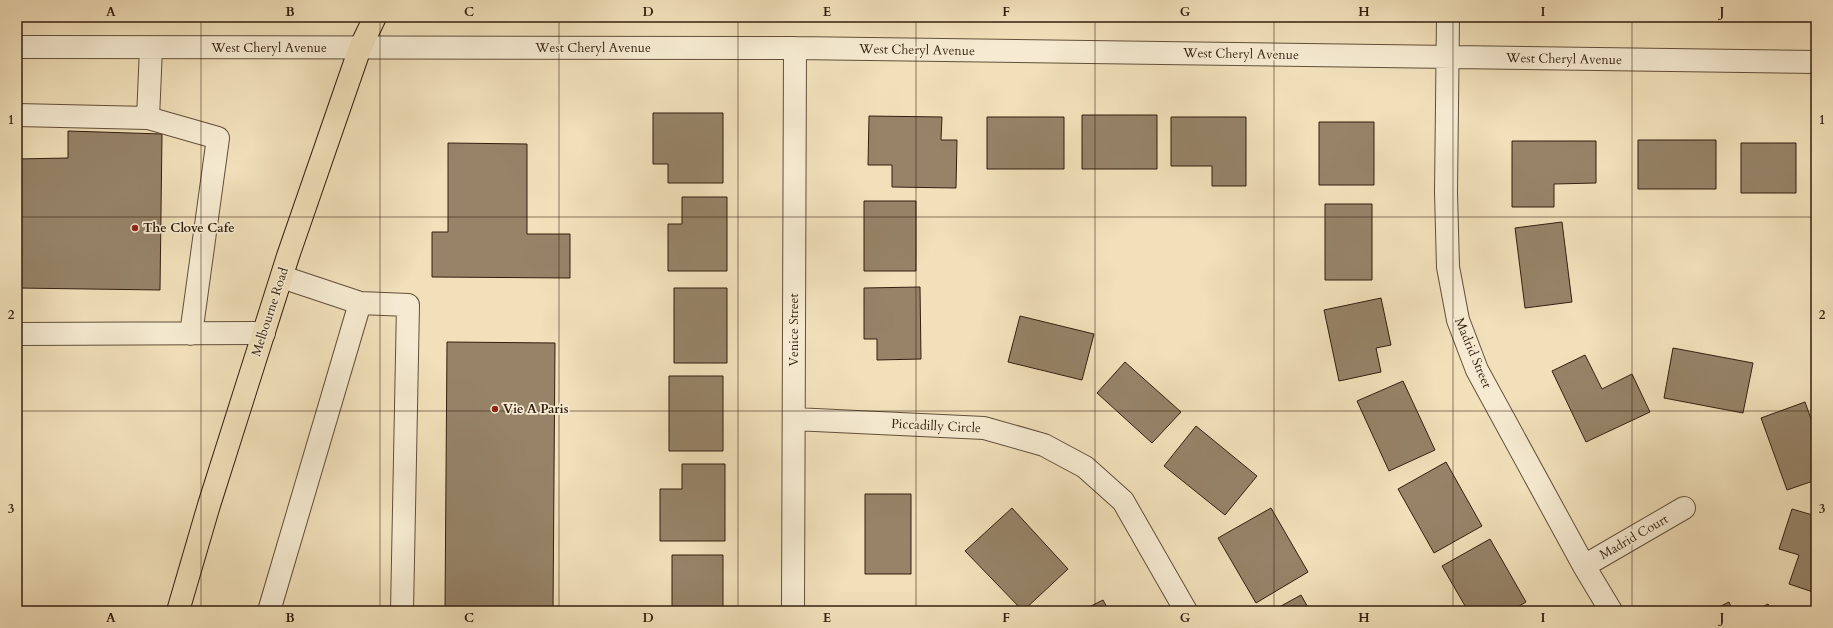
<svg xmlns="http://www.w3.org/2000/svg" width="1833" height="628" font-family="Cardo,serif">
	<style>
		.building { fill: #968368; stroke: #331f0f }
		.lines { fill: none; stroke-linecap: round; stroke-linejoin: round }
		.minor-casing { stroke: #624f3a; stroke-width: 24 }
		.major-casing { stroke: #331f0f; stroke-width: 24 }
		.minor { stroke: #f6ebd2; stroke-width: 22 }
		.major { stroke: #f1e0ba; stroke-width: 22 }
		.grid { fill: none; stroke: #331f0f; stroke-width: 1; stroke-opacity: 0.55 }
		.poi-dot { fill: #8f2418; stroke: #f6ebd2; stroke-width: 1.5 }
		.labels { text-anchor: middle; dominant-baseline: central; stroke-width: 3.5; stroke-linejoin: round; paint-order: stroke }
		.street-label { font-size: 13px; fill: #331f0f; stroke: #f6ebd2 }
		.poi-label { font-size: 13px; font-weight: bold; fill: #331f0f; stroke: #f6ebd2; text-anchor: start }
		.neatline { fill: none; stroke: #331f0f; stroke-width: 1.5 }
		.grid-label { font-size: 13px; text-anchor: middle; font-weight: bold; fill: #331f0f }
	</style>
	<rect width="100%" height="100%" fill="#f1e0ba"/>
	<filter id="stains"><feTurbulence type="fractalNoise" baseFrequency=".005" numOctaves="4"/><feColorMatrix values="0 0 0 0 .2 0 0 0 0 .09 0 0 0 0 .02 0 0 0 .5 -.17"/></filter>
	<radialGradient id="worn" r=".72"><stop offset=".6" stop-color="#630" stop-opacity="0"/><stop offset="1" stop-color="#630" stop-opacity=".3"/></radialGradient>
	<!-- building -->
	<path class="building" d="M653,113h70v70h-55v-19h-15z
		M1082,115h75v54h-75z
		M869,116l73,1 -1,23h16l-1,48 -64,-1v-22h-24z
		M987,117h77v52h-77z
		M1171,117h75v69h-34v-20h-41z
		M1319,122h55v63h-55z
		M68,131l94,3 -2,156 -143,-2v-129l51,-1z
		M1638,140h78v49h-78z
		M1512,141h84v42l-42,1v23h-42z
		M448,143l79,1v90h43v44l-138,-1v-45h16z
		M1741,143h55v50h-55z
		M682,197h45v74h-59v-47h14z
		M864,201h52v70h-52z
		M1325,204h47v76h-47z
		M1562,222l10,80 -47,6 -10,-80z
		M920,287l1,72 -44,1v-21h-13v-51z
		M674,288h53v75h-53z
		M1381,298l10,47 -15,3 5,24 -42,9 -15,-71z
		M1020,316l74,18 -12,46 -74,-18z
		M447,342l108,1 -2,268h-108z
		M1673,348l80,15 -10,50 -79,-15z
		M1585,355l17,34 30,-15 18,38 -64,30 -34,-71z
		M1125,362l56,50 -29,31 -55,-50z
		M669,376h54v75h-54z
		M1403,381l32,69 -46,21 -32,-70z
		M1805,402l11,31v47l-29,10 -26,-72z
		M1196,426l61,50 -32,39 -61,-49z
		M1446,462l36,64 -48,27 -36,-64z
		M682,464h43v77h-65v-52h22z
		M865,494h46v80h-46z
		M1012,508l56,61 -45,42 -58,-60z
		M1271,508l37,64 -52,31 -38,-65z
		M1792,509l24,7v77l-27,-9 10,-29 -20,-6z
		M1490,539l36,63 -15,9h-43l-26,-45z
		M672,555h51v56h-51z
		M1301,595l9,16h-38z
		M1103,600l6,11h-28z
		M1729,602l4,9h-22z
		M1768,604l4,7h-18z"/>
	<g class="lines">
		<defs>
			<path id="minor" d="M1448,17l-2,175 2,75 10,53 19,50 107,196 27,45
				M17,47l778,1 1021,14
				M17,115l131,3 70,20 -27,196
				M148,118l3,-70
				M282,277l78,26 48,2 -6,306
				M17,334l247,-1
				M794,419l190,9 60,17 41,22 38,34 63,110
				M1584,566l100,-58
				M269,611l91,-308
				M793,611l2,-563"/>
			<path id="major" d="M178,611l31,-106 79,-249 72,-208 15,-31"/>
		</defs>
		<!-- minor casing -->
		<use href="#minor" class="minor-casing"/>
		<!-- major casing -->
		<use href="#major" class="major-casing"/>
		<!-- minor -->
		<use href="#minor" class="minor"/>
		<!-- major -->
		<use href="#major" class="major"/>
	</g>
	<!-- grid -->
	<path class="grid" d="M201,17v594M380,17v594M559,17v594M738,17v594M916,17v594M1095,17v594M1274,17v594M1453,17v594M1632,17v594M17,217h1799M17,411h1799"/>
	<!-- markers -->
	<g class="poi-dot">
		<circle cx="135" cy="228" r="4"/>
		<circle cx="495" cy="409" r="4"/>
	</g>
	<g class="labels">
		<!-- street labels -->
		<g class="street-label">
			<text x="269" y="48">West Cheryl Avenue</text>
			<text x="593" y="48">West Cheryl Avenue</text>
			<text transform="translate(917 50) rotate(1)">West Cheryl Avenue</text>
			<text transform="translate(1241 54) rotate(1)">West Cheryl Avenue</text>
			<text transform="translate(1564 59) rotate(1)">West Cheryl Avenue</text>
			<text transform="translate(270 312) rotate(-72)">Melbourne Road</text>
			<text transform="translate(794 330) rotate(-90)">Venice Street</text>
			<text transform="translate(1473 353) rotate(67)">Madrid Street</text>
			<text transform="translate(936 426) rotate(3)">Piccadilly Circle</text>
			<text transform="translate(1634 537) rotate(-30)">Madrid Court</text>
		</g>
		<!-- poi labels -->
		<g class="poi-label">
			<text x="143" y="228">The Clove Cafe</text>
			<text x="503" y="409">Vie A Paris</text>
		</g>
	</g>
	<!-- margin -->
	<rect width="1833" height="628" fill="none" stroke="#f1e0ba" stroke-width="44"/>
	<rect x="22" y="22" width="1789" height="584" class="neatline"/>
	<g class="grid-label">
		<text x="111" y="16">A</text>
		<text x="290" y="16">B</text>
		<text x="469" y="16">C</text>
		<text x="648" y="16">D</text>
		<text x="827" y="16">E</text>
		<text x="1006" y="16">F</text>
		<text x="1185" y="16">G</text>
		<text x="1364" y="16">H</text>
		<text x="1543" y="16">I</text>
		<text x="1722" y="16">J</text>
		<text x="11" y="124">1</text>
		<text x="1822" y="124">1</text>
		<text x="11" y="319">2</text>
		<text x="1822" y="319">2</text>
		<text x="11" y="513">3</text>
		<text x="1822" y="513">3</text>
		<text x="111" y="622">A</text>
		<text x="290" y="622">B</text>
		<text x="469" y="622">C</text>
		<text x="648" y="622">D</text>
		<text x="827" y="622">E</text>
		<text x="1006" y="622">F</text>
		<text x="1185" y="622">G</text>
		<text x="1364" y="622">H</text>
		<text x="1543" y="622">I</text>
		<text x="1722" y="622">J</text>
	</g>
	<rect width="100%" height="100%" filter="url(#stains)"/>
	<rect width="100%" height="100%" fill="url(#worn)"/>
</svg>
